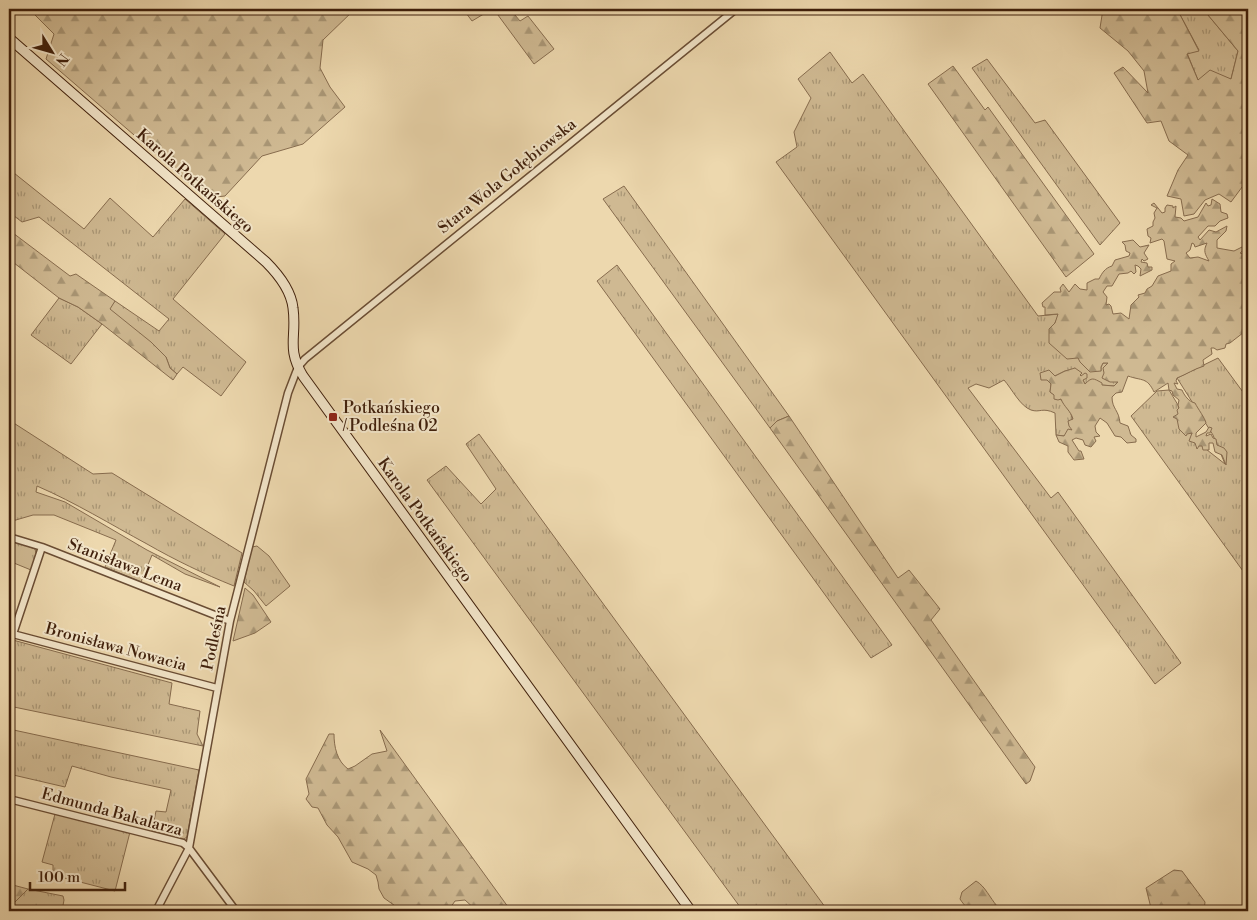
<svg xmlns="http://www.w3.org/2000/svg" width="1257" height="920" font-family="'Libre Bodoni',serif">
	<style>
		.grass { fill: url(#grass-tufts); stroke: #876c4e }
		.forest { fill: url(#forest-firs); stroke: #876c4e; fill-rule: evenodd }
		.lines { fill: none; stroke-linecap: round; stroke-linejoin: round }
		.street-casing { stroke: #6a4d34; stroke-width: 9 }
		.secondary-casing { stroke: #3f1f0b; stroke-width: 11 }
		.street { stroke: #f3e6ca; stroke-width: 6 }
		.secondary { stroke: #f3e6ca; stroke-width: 9 }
		.poi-dot { fill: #8f2418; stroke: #f3e6ca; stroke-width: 2 }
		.labels { text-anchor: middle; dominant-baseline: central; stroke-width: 4; stroke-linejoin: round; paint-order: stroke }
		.street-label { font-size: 16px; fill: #3f1f0b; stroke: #f3e6ca }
		.poi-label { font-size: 16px; fill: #3f1f0b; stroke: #f3e6ca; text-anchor: start }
	</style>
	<defs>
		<pattern id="grass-tufts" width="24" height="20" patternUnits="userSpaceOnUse" patternTransform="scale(1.25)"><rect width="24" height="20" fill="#cfb992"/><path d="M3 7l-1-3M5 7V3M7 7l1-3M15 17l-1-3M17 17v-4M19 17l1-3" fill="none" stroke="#a99675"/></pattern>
		<pattern id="forest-firs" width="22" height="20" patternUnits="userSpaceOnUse" patternTransform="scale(1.25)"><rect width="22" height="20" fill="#cfb992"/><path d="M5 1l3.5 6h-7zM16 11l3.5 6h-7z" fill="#a99675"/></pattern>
	</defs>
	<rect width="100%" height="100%" fill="#edd8ae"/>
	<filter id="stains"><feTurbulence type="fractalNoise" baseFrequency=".004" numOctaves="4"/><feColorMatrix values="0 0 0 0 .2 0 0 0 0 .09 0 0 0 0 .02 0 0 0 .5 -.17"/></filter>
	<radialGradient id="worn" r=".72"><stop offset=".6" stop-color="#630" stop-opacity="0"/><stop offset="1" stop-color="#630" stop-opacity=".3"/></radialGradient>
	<!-- grass -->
	<path class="grass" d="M1177,9h26l35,42 -7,28 -33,1 -11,-27 12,-3z
		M830,52l22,31 11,-9 175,242 21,-2 -4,9 -6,6 29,29 23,9 2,-4h6l10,18 -5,5 -29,-2 -5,-9 -15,-4 -10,5 -3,-2 -5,6 4,4 -1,8c15,9 24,20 23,37l-9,7 -8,-1 -1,-22c-13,-6 -15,0 -24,-3 -11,-4 -19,-21 -27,-30l-15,8 -13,-4 -8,4 83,110 7,-6 123,171 -26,21 -379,-522 21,-15 -3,-15 17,-34 -13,-19z
		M987,59l48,64 10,-3 75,103 -20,22 -128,-177z
		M9,169l75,60 26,-31 43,39 32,-38 40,35 -52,65 73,63 -25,34 -38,-29 -6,7 -7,-6 -4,-11 -57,-48 6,-8 44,30 10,-12 -130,-102 -17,5 -13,-10z
		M624,186l165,230 -12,5 -7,7 -167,-229z
		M617,265l275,380 -21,13 -274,-377z
		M59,298l19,9 24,17 -31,40 -40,-29z
		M1218,358l30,41v179l-117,-162 26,-25 12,-1 9,15 3,17 21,24 23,18 -12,-29 -36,-57z
		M9,420l84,54 19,-1 130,80 -8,33c-30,-12 -59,-26 -87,-42 -37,-20 -71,-41 -110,-58l-1,6 29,10 82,48 73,37 -35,-13 -33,-19 -11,27 -36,-15 11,-27 -62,-25h-21l-24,7z
		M479,434l349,477h-85l-316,-431 19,-14 35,38 15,-15 -30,-45z
		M9,540h3l23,9 1,4 -5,17 -22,-9z
		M257,546l12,10 21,30 -24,20 -12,-15 -10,-9 8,-35z
		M9,639l163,44 -3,21 31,7 -3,23 6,12 -194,-40z
		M9,729l190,41 -12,67 -3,2 -32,-8 4,-20 10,1 5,-22 -60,-13 -39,-11 -7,21 -56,-13z
		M55,814l75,18 -15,59 -62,-16v-10l-11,-3z
		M28,889l35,7 1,4 -2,11h-53v-3z"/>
	<!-- forest -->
	<path class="forest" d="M29,9h326l-32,31 -3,28 10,19 15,20 -42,37 -41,12 -37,40 -18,2 -161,-139 8,-25z
		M463,9h29l-20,12z
		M499,9h11l10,12 8,-5 26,33 -20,15 -39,-53z
		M1103,9h74l22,42 -12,3 11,26 12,-10 21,9 7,-28 -35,-42h27l4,2 14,-2v170l-17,23 -12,-8 -14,6 -11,14 -10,2 -3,-17 -14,-3 11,-26 10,-15 -19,-14 -8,-20 -14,2 -33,-50 9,-6 25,26 -4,-22 -16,-20 -28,-23z
		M953,66l32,44 3,-3 106,147 -28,23 -138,-193z
		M1212,199l8,5 1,8 6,2 1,4 -8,3 -5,5h-7l-10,11 2,3 9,-10 7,2 11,-6 -1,5 -9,9v8l17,3 14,-7v3l-8,6 8,3v58h-4l4,6v9l-18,14 -4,1 -1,4 -8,2 -3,-2h-3l1,6 -9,6 1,6c-10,3 -17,8 -27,12l-1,3 2,3 -4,-1 3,6 5,1c2,5 7,12 13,13 3,6 10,15 11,20l-10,10v4l10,-5 3,-5 3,1 -2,5h-3l-1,3 5,-2 2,4 3,1 1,6 7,3 3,4 -1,13 -4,-10 -7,-3 -2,-9h-4v7h-6l-1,-4h-3l-2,3 -2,-6 -6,-2 3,-8 -5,1 -1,2 -7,-7 -2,-10 -4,-2 5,-3 -1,-4 2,-2 -1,-3 1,-5 -6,-5 -1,-4 -3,-1 -1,-7 -14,9c-7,-15 -12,-11 -26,-16l-6,16 -6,1 -4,4c0,12 7,13 8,26l8,3 3,9 5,4v3l-9,1 -6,-6 -6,-1 -8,-13 -7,-5 -5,8 1,6 4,4 -6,1 2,4 -5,6 -6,-2 -2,-5 -7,-2 -4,2 7,11h2l3,8 -10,1 -6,-8v-6l-9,-4 -3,-7 8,1 4,-7 4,1 -3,-4 -1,-5 5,-2c-2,-8 -9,-12 -12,-20l-3,1 -4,-1v-4l-4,-3 1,-8 -4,-4h-6l-1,-7 9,-3 6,6 10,-5 10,-3 7,5 -2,2 1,1 4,-3 2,1v4l-4,2 2,4c7,-7 8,-6 17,-1v2l12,1 4,-4h-8l-8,-4 2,-5 -1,-5 5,-5h-5l-2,4v4l-11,1 -10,-10 -2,-4 -11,1 -18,-16v-14l6,-6 3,-9 -13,1v-8h-2l-1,-4 12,-11h7l-1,-4 3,-4 6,8 6,-8 5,5 7,1v-7l8,-4h4c3,-6 6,-11 13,-13l3,-6 14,-4 1,-3 -4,-2 -1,-6 -3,-3 11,-2 7,7 9,-2 -5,8 4,6 -4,2 -2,-2 -1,3 6,1 1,4h4v3l-12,6 1,-7 -3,-3 -3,-1 1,7 -2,2 -3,-3 -3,2 -9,1 -7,12h-5l-4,6 4,5 -1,8 3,-1 2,2 2,8 8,-1 8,6 2,-14 8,-8 -1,-2 7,-2 2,-4 5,-3 6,-10 13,-5v-7l4,-3 -8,-2 -3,-18 -2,-2 -12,4 1,-5 -3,-2 -1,-7 6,-3v-4l2,-4 -1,-5 3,-5 -6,-3 3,-2 8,10 3,-1v-4l2,-3 6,1v2l3,-2 -1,11 6,1 3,3 14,-4 8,-14 2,3 3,-1zM1192,243l2,1 1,3 12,-4c-4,8 -2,11 2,18l-11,-4 -8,1 -4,-5 4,-3z
		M9,230l61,46 6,-2 39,27 -5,8 41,33 15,15 4,11 7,6 -4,6 -71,-56 -24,-17 -19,-9 -50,-39z
		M789,416l109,162 11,-8 31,39 -9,11 104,147 -5,14 -4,3 -256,-356 7,-7z
		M245,588l8,7 18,27 -16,11 -22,8z
		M380,730l131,181h-34l-12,-11 -10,1 -7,10h-49l-1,-3 -14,-10 -5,-9 -1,-7 -2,-7 -8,-6 -16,-7 -14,-25 -11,-12 -9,-17 -6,-1 -6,-8 3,-5 -3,-15 23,-45h5c0,13 3,27 14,35l7,-3 17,-12 15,-3z
		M1174,870l8,1 23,31 -1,9h-50l-3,-3 -5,-20z
		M976,881c9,5 14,17 21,25l-2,5c-17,0 -25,4 -35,-12l2,-7z
		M9,884l19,5 -19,19z"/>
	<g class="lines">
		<defs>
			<path id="street" d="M9,537l33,10 188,74
				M9,633l208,55
				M13,634l29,-87
				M9,799l174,44 6,5 47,63
				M156,911l33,-63 41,-227 58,-228 10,-26 7,-8 431,-350"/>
			<path id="secondary" d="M9,38l257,224c13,13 25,28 27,46 4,29 -7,40 10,68l388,535"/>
		</defs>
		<!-- street casing -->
		<use href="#street" class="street-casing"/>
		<!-- secondary casing -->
		<use href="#secondary" class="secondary-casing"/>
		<!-- street -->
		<use href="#street" class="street"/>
		<!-- secondary -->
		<use href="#secondary" class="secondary"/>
	</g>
	<!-- markers -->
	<rect class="poi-dot" x="328" y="412" width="10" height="10" rx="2.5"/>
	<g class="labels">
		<!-- street labels -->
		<g class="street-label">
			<text transform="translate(507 176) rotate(-39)">Stara Wola Gołębiowska</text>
			<text transform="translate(195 181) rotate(41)">Karola Potkańskiego</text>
			<text transform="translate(425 520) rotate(54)">Karola Potkańskiego</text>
			<text transform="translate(125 565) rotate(21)">Stanisława Lema</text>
			<text transform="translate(214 638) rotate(-78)">Podleśna</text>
			<text transform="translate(116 647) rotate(15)">Bronisława Nowacia</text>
			<text transform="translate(112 812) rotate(15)">Edmunda Bakalarza</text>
		</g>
		<!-- poi labels -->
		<g class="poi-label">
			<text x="343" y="408">Potkańskiego<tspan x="343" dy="18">/ Podleśna 02</tspan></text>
		</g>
	</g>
	<!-- margin -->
	<rect width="1257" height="920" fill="none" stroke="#edd8ae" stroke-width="30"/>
	<rect x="10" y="10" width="1237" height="900" fill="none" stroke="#3f1f0b" stroke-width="2.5"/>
	<rect x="15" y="15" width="1227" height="890" fill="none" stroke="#3f1f0b"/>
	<!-- north arrow -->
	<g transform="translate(52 52) rotate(127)" stroke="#f3e6ca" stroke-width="4" paint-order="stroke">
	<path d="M0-4L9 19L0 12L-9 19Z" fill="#3f1f0b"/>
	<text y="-8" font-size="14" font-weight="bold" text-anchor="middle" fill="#3f1f0b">N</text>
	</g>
	<!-- scale -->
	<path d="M30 882v8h95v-8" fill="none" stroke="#3f1f0b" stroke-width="2.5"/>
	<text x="38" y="882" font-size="15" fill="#3f1f0b" stroke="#f3e6ca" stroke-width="4" paint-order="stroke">100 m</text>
	<rect width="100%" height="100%" filter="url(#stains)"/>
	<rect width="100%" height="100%" fill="url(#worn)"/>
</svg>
